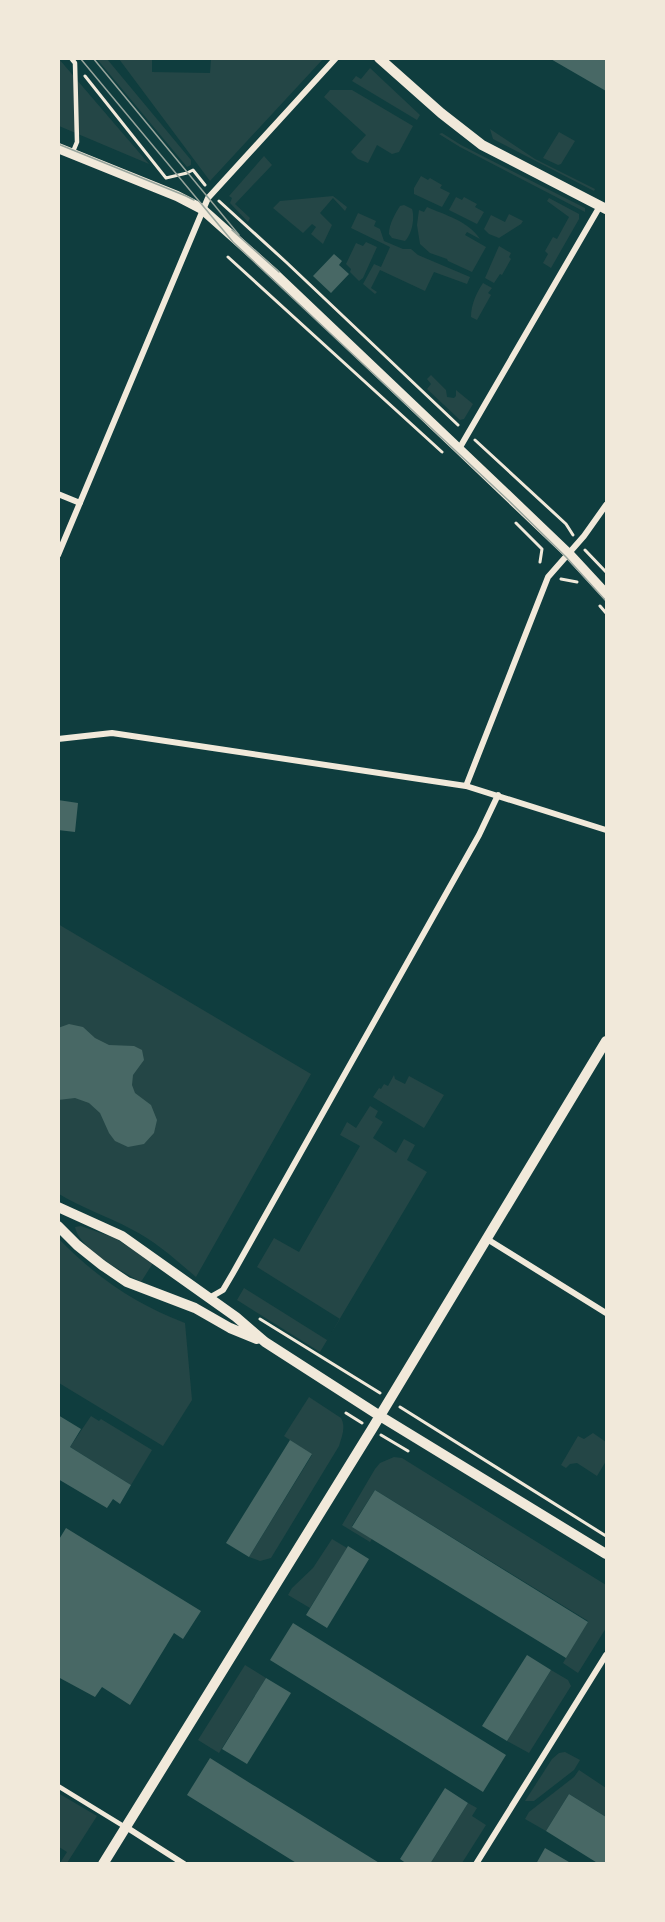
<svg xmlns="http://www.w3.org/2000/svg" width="665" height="1922" font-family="'Nunito Sans',sans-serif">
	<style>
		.green { fill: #244646 }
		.building { fill: #486865 }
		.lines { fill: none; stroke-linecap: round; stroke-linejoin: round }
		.path { stroke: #f1e9da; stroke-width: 3 }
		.service { stroke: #f1e9da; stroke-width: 4.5 }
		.minor { stroke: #f1e9da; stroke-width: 6 }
		.tertiary { stroke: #f1e9da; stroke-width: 10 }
		.tram { stroke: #97a49c; stroke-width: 1.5 }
	</style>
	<rect width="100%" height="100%" fill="#0f3d3e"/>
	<!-- green -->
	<path class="green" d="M59,59l90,105 -90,-38z
		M97,59h10l84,101v5l-4,2z
		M119,59h33v13l58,1 1,-14h112l-113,122z
		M370,68l50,47 -3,5 -65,-39 4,-5 5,3z
		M330,90h22l61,36 -14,26 -7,2 -15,-9 -9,18 -10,-4 -7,-7 15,-17 -42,-38z
		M490,129l45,30 60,30 -1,2 -101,-52z
		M559,132l16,9 -14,23 -3,1 -15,-7z
		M442,133l19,12 124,63v4l-125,-65 -21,-13z
		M264,156l8,9 -37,39 15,14 -2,4 -18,-19 2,-5 -3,-2z
		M421,176l7,4 2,-2 12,7 -2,3 10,5 -8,14 -28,-13v-6z
		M333,196l14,11 -2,4 -12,-13 -13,15 12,12 -9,19 -12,-10 5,-7 -4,-3 -9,9 -30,-25 7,-7z
		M456,197l6,3 2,-3 13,7 -2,3 9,5 -7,12 -28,-14z
		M549,198l30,16v5l-28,49 -8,-5 5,-9 -3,-3 8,-14 4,2 12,-22 -22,-16z
		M404,205l8,4c3,9 0,25 -7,32l-13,-3 -3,-4c0,-10 6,-20 11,-28z
		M427,207c18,8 41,14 53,32l-13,-7 -2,3 21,12 -14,25 -24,-11 -1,-2 -17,-6 -10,-9 -3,-19 2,-15 5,2z
		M358,213l18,8 -2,5 6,3 4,12 19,8h8l7,6 52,22 -3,7 -33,-12 -9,19 -45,-21 -9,18 6,4 -2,2 -12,-10 11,-20 7,3 9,-20 -39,-19z
		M509,214l14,7 -2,3 -22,14 -10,-4 -5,-5 7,-14 14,7z
		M366,242l11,5 -14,31 -4,3 -9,-9 1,-3 -5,-5 10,-21 7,3z
		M499,246l12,7 -2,4 2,2 -9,16 -2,-1 -6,9 -9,-5z
		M483,283l9,5 -4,5 3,2 -14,25 -6,-3c0,-13 6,-25 12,-34z
		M431,375l15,15 1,7 7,1 2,-2v-6l17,14 -9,15 -4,1 -33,-31 4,-5 -4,-5z
		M58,924l253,150 -115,203c-21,-18 -41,-36 -65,-48 -24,-13 -49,-21 -72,-35z
		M394,1075l1,4 10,5 4,-8 35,19 -20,33 -51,-31 6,-9 2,1 3,-5 4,2z
		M370,1106l8,5 -3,6 8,5 -10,16 23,15 8,-14 11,6 -8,15 20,12 -107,180 -83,-52 7,-12 83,52 13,-21 -83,-52 17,-29 25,14 61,-106 -20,-11 7,-13 9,6z
		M81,1226l34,12 38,25 -12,19c-18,-10 -62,-33 -66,-55z
		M58,1238c38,39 77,66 127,85l7,77 -29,46 -104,-63z
		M309,1397l32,21c5,9 1,18 -2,28l-68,112 -11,3 -11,-4 63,-102 -28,-19z
		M91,1416l8,5 2,-2 51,31 -21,35 -61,-38z
		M593,1433l13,9v19l-9,15 -20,-13 -7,1 -4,4 -5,-3 17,-29 6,3z
		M394,1457l8,1 204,127v43l-28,45 -15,-10 25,-42 -213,-131 -23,36 20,13 -2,3 -28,-17 33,-56 5,-6z
		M332,1539l15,9 -37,60 -22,-13 4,-7 21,-20z
		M245,1665l21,13 -47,75 -21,-13z
		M551,1670l17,10 3,6 -42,67 -22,-12z
		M565,1752l15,8 -6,10 -40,31h-9l27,-42 7,-6z
		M579,1770l27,18v29l-37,-23 -23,37 -21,-12 4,-7 45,-35z
		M58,1793l39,23 -30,47h-7l7,-11 -8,-5z
		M468,1803l9,5 -5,8 14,9 -24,38 -32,1z"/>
	<!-- building -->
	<path class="building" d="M549,58h57v33z
		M334,254l8,7 -3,4 10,9 -18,19 -18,-17z
		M58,800l20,3 -3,29 -17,-2z
		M69,1024l14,3 12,11 14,7 25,1 8,4 2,10 -11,15 -1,10 3,8 16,12 6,15 -3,13 -10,11 -16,3 -13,-6 -6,-8 -9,-20 -11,-10 -14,-5 -17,2v-72z
		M58,1415l23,14 -11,18 61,38 -11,19 -7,-5 -6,9 -49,-29z
		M290,1440l22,14 -63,103 -23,-14z
		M375,1490l213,132 -22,36 -214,-131z
		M66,1528l135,83 -18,28 -9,-6 -44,72 -28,-18 -7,10 -37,-20v-136z
		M348,1546l21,13 -42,69 -21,-13z
		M293,1623l213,132 -23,37 -213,-132z
		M527,1655l24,15 -44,71 -25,-15z
		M266,1678l25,15 -44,71 -25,-15z
		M210,1758l43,27 128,79h-83l-111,-69z
		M445,1788l23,15 -38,61h-23l-7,-5z
		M569,1794l37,23v47h-7l-53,-33z
		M545,1848l24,14 -1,2h-32z"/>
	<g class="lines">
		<!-- path -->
		<path class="path" d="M85,76l81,102 21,-5 6,-3 12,15
			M219,201l67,61 172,163
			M228,257l214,195
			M475,440l91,84 7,11
			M516,523l26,26 -2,13
			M585,550l21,22
			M561,579l16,3
			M600,606l6,7
			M260,1319l120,74
			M400,1407l206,129
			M346,1413l16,10
			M381,1435l27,16"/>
		<!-- service -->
		<path class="service" d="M71,58l4,5 2,79 -5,12
			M58,1786l67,41"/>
		<!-- minor -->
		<path class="minor" d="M459,449l141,-243
			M58,494l22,9
			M58,555l150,-357 128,-140
			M58,739l54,-6 354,53 140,44
			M466,786l82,-209 36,-41 22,-31
			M487,1239l119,74
			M209,1298l14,-8 10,-17 246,-438 19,-40
			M126,1827l58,37
			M476,1864l130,-209"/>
		<!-- tertiary -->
		<path class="tertiary" d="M379,58l62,55 41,32 124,64
			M58,148l119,48 25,13 73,65 184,175 110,105 37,40
			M58,1207l64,29 114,81 29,25 115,74 226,138
			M58,1226l19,19 25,20 25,17 68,26 35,20 27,11
			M103,1864l269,-435 234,-388"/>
		<!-- tram -->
		<path class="tram" d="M80,58l153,184 275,258 58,57 40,44
			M93,58l146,177
			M58,144l128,52 8,4
			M232,230l47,42"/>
	</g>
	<!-- border -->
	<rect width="665" height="1922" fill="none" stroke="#f1e9da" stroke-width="120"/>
</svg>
